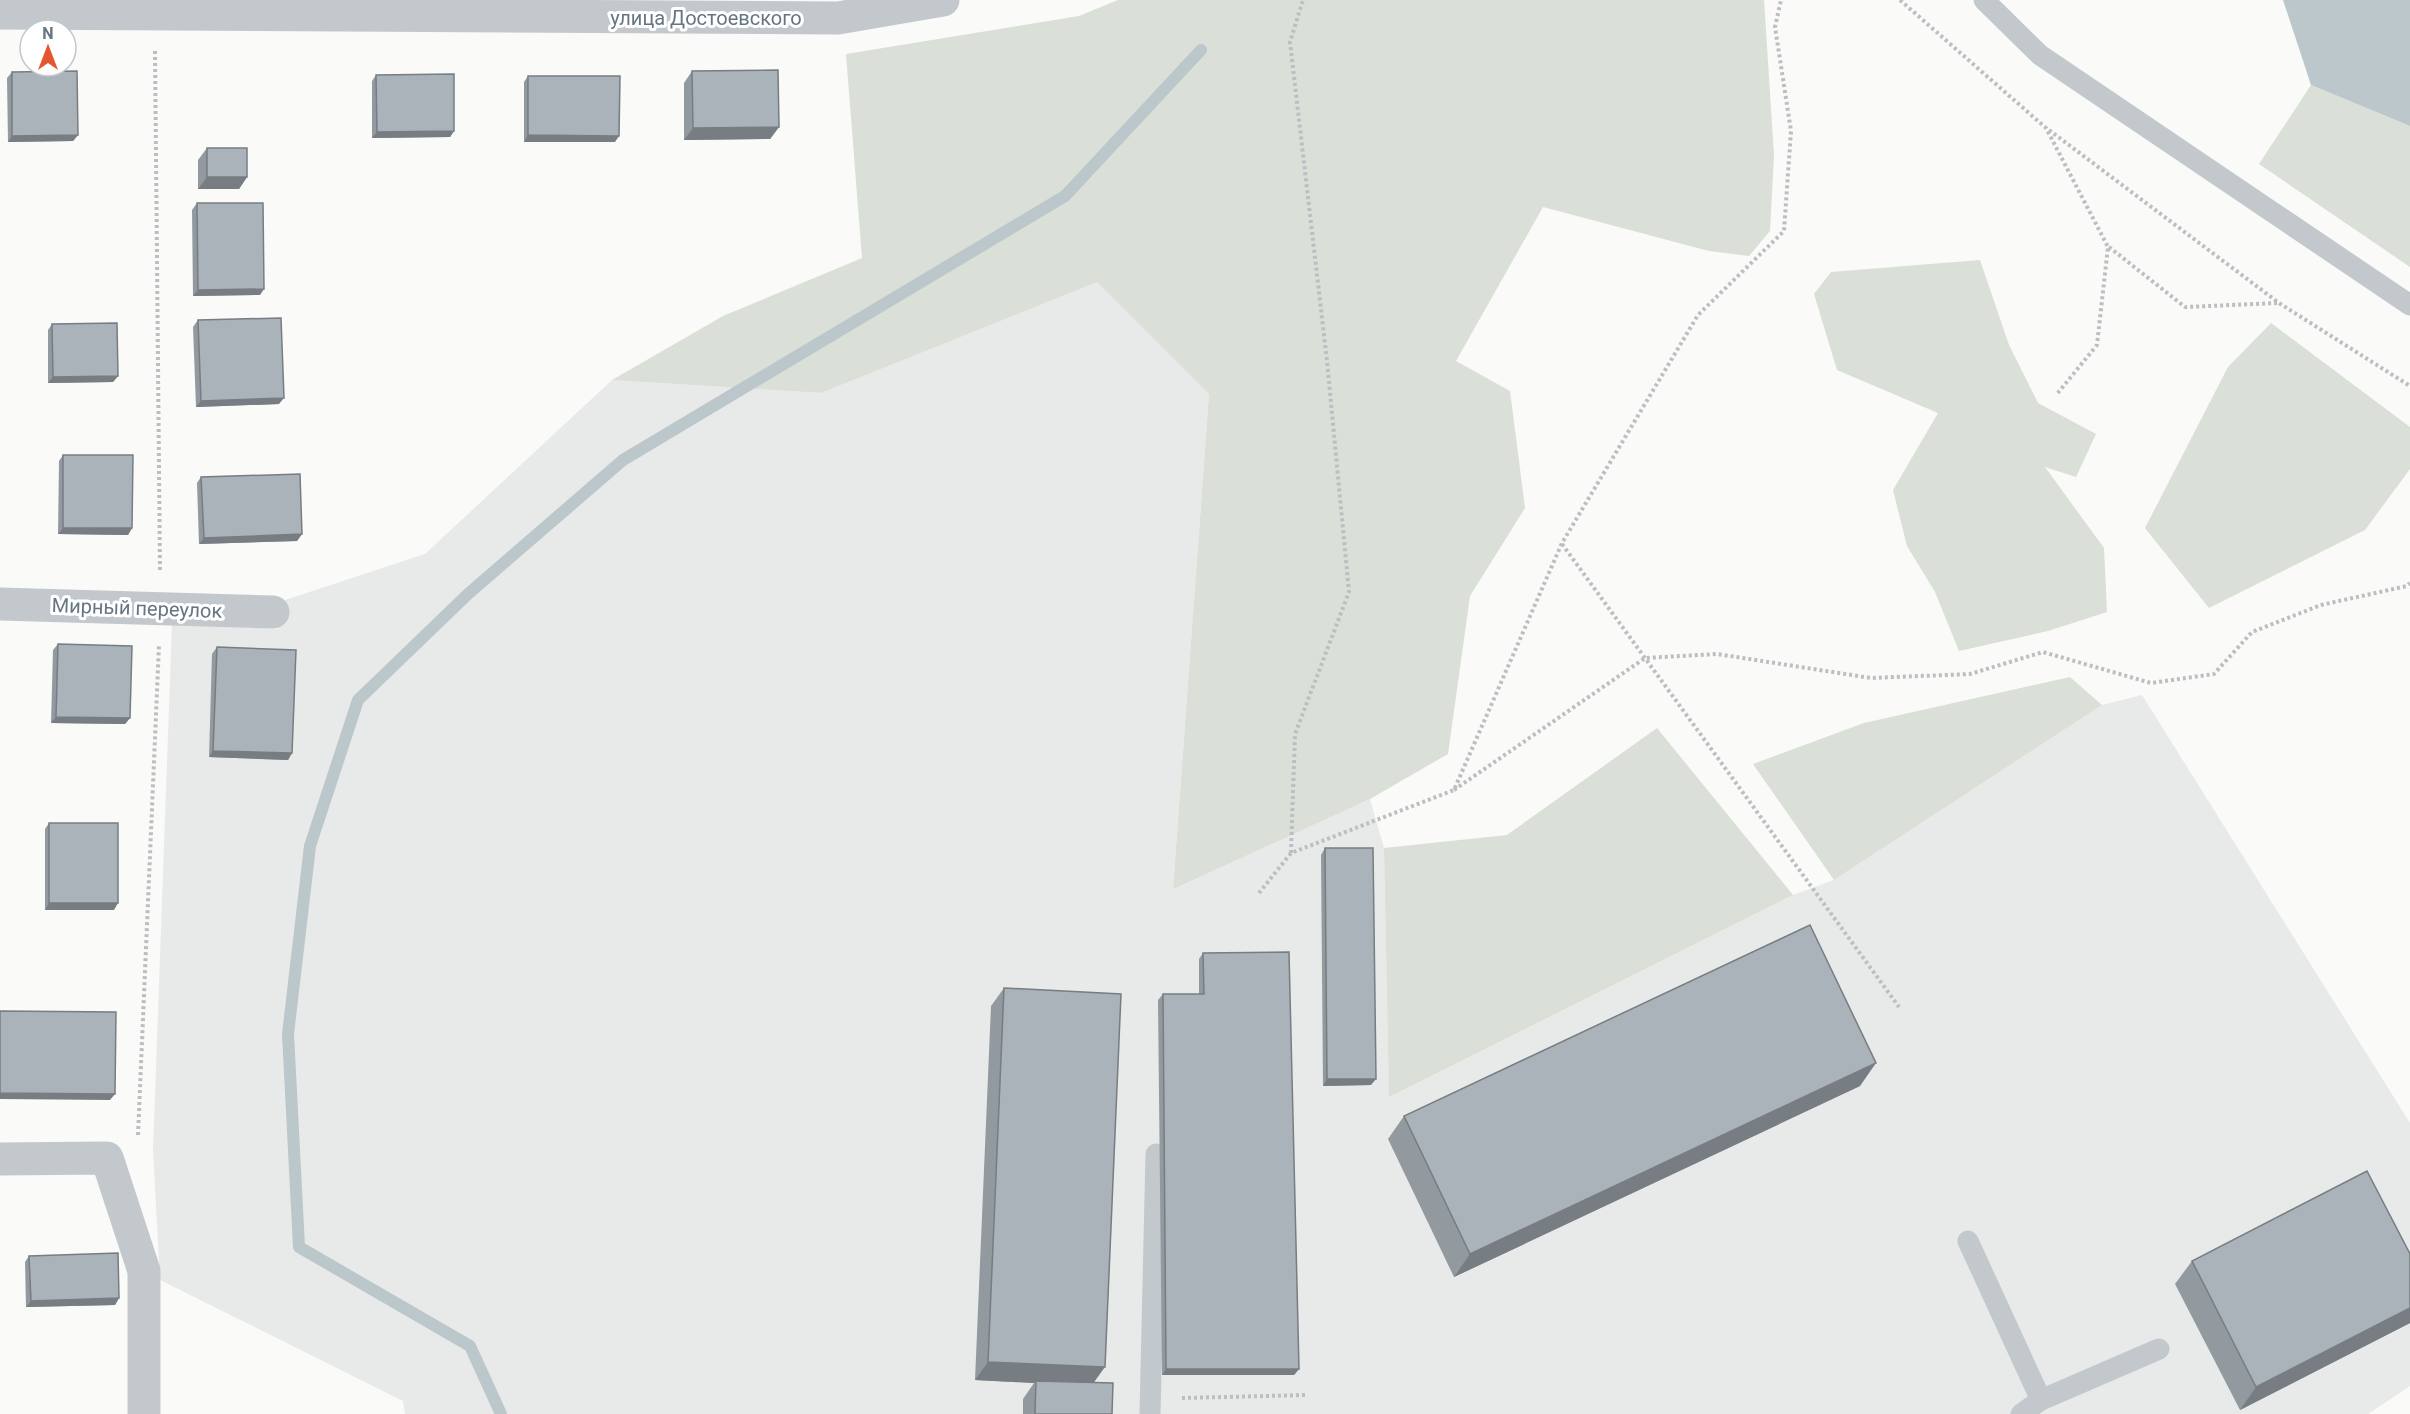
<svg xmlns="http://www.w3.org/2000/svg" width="2410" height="1414" font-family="Roboto,sans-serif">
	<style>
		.built { fill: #e8e9e9 }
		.green { fill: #dadfd7 }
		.water { fill: #bbc7cb }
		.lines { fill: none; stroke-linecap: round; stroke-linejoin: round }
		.stream { stroke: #bbc7cb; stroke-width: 12 }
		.path { stroke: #bbbfc2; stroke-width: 4; stroke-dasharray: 3 3; stroke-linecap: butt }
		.lane { stroke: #c3c8cc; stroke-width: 21 }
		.street { stroke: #c3c8cc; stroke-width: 33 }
		.wall { fill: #929a9f }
		.shaded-wall { fill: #777d82 }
		.building { fill: #aab3b9; stroke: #777d82; stroke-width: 1.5 }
		.labels { text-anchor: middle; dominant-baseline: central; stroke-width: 6; stroke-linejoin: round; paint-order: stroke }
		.street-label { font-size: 20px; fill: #657683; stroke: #fff }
	</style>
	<rect width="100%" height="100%" fill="#fafaf8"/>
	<!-- built -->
	<path class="built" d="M1097,281l112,112 -36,495 197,-89 14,49 5,248 404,-201 41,-15 268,-175 40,-10 268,428v263l-42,28h-1963l-2,-13 -243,-121 -7,-129 19,-527 106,5 4,-28 143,-47 187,-174 209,13z"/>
	<!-- green -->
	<path class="green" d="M1118,0h646l10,155 -4,76 -21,25 -40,-5 -166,-44 -87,154 54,30 15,117 -55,88 -22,158 -78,45 -197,90 36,-495 -112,-112 -276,111 -209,-13 111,-64 139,-58 -16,-204 233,-38z
		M2311,85l99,41v141l-151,-103z
		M1980,260l29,85 29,58 58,31 -20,43 -31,-10 59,81 3,64 -59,19 -89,20 -24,-59 -28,-46 -14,-56 45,-77 -101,-43 -23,-76 17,-22z
		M2271,323l139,104v42l-45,61 -156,78 -64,-80 83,-161z
		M2070,677l32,28 -268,175 -81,-116 111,-41z
		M1657,728l136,167 -404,202 -5,-249 123,-13z"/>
	<!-- water -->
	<path class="water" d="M2283,0h127v126l-99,-41z"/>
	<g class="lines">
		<!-- stream -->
		<path class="stream" d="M501,1414l-31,-68 -171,-99 -11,-213 22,-188 48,-146 110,-106 155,-134 442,-264 136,-146"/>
		<!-- path -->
		<path class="path" d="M1900,0l146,128 62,119 -11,98 -40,49
			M155,51l5,521
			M2049,130l230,173 131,83
			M2109,247l76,60 94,-4
			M1562,544l337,463
			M1454,790l191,-132 72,-4 154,24 99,-4 73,-22 108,31 63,-9 38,-42 69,-27 86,-19 3,-3
			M1291,853l4,-119 54,-142 -22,-231 -37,-319 13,-42
			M1259,893l32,-40 163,-63 108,-247 136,-228 86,-84 7,-100 -16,-104 6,-27
			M138,1135l21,-490
			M1182,1398l125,-3"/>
		<!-- lane -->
		<path class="lane" d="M1984,0l56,55 370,250
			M1968,1241l73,159
			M1150,1414l6,-260
			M2021,1414l20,-14 118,-51"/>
		<!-- street -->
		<path class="street" d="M0,13l838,5 105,-18
			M0,604l273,8
			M0,1159l107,-1 37,113v143"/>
	</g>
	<!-- wall -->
	<path class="wall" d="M692,71l87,56 -9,12 -86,1v-57z
		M12,72l66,63 -5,6 -65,1 -1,-64z
		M376,75l78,56 -4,6 -78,1v-57z
		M528,76l87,66h-91v-60z
		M207,148l40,29 -8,12h-41v-29z
		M197,203l63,92 -67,1 -1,-86z
		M198,320l81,84 -83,3 -3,-80z
		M52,324l66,52 -5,6 -65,1v-53z
		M63,455l69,73 -4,7 -70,-1 1,-73z
		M201,477l101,57 -5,7 -98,3 -2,-61z
		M58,644l72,74 -5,6 -74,-1 2,-73z
		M217,647l75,106 -4,7 -79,-3 3,-103z
		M49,823l65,87h-69v-81z
		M1325,848l46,237 -48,1 -2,-231z
		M1203,953l96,416 -5,6h-132l-4,-375 5,-6h36v-35z
		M1004,988l90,395 18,31h-89v-15l11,-16 -59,-3 16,-374z
		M1860,1086l-406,191 -66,-138 16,-23z
		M2410,1254v69l-170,87 -65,-126 17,-23z
		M29,1256l90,42 -4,7 -89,2 -1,-45z"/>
	<!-- shaded-wall -->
	<path class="shaded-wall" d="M779,127l-9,12 -86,1 9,-12z
		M454,131l-4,6 -78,1 5,-6z
		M78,135l-5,6 -65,1 4,-6z
		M528,135l91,1 -4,6h-91z
		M207,177h40l-8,12h-41z
		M264,289l-4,6 -67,1 5,-6z
		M118,376l-5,6 -65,1 5,-6z
		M284,398l-5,6 -83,3 5,-6z
		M63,528h69l-4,7 -70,-1z
		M302,534l-5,7 -98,3 5,-6z
		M56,717l74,1 -5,6 -74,-1z
		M213,751l79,2 -4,7 -79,-3z
		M49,903h69l-4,7h-69z
		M1876,1063l-16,23 -406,191 16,-23z
		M1327,1079h49l-5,6 -48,1z
		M0,1093l115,1 -5,6 -110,-1z
		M119,1298l-4,7 -89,2 5,-6z
		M2410,1308v15l-170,87 16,-23z
		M988,1362l117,5 -13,18 -56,-4 -2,2 -59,-3z
		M1166,1369h133l-5,6h-132z"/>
	<!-- building -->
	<path class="building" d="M778,70l1,57 -86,1 -1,-57z
		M77,71l1,64 -66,1v-64z
		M454,74v57l-77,1 -1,-57z
		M528,76h92l-1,60 -91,-1z
		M207,148h40v29h-40z
		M197,203h66l1,86 -66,1z
		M281,318l3,80 -83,3 -3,-81z
		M117,323l1,53 -65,1 -1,-53z
		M63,455h70l-1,73h-69z
		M300,474l2,60 -98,4 -3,-61z
		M58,644l74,2 -2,72 -74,-1z
		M217,647l79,3 -4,103 -79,-2z
		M49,823h69v80h-69z
		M1325,848h48l3,231h-49z
		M1810,925l66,138 -406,191 -66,-138z
		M1289,952l10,417h-133l-3,-375h41l-1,-41z
		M1004,988l117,6 -16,373 -117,-5z
		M0,1011l116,1 -1,82 -115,-1z
		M2367,1171l43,83v54l-154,79 -64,-126z
		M118,1253l1,45 -88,3 -2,-45z
		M1036,1381l77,2 -1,31h-77z"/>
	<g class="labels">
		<!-- street labels -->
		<g class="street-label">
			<text x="706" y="18">улица Достоевского</text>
			<text transform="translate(137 608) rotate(2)">Мирный переулок</text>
		</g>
	</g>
	<!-- north arrow -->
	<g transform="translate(48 48)"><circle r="28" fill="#ffffff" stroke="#c1c8cd" stroke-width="1.5"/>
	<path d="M0-4.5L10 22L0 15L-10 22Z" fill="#e4572e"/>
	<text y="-9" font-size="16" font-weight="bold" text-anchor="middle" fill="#657683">N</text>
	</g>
</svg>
